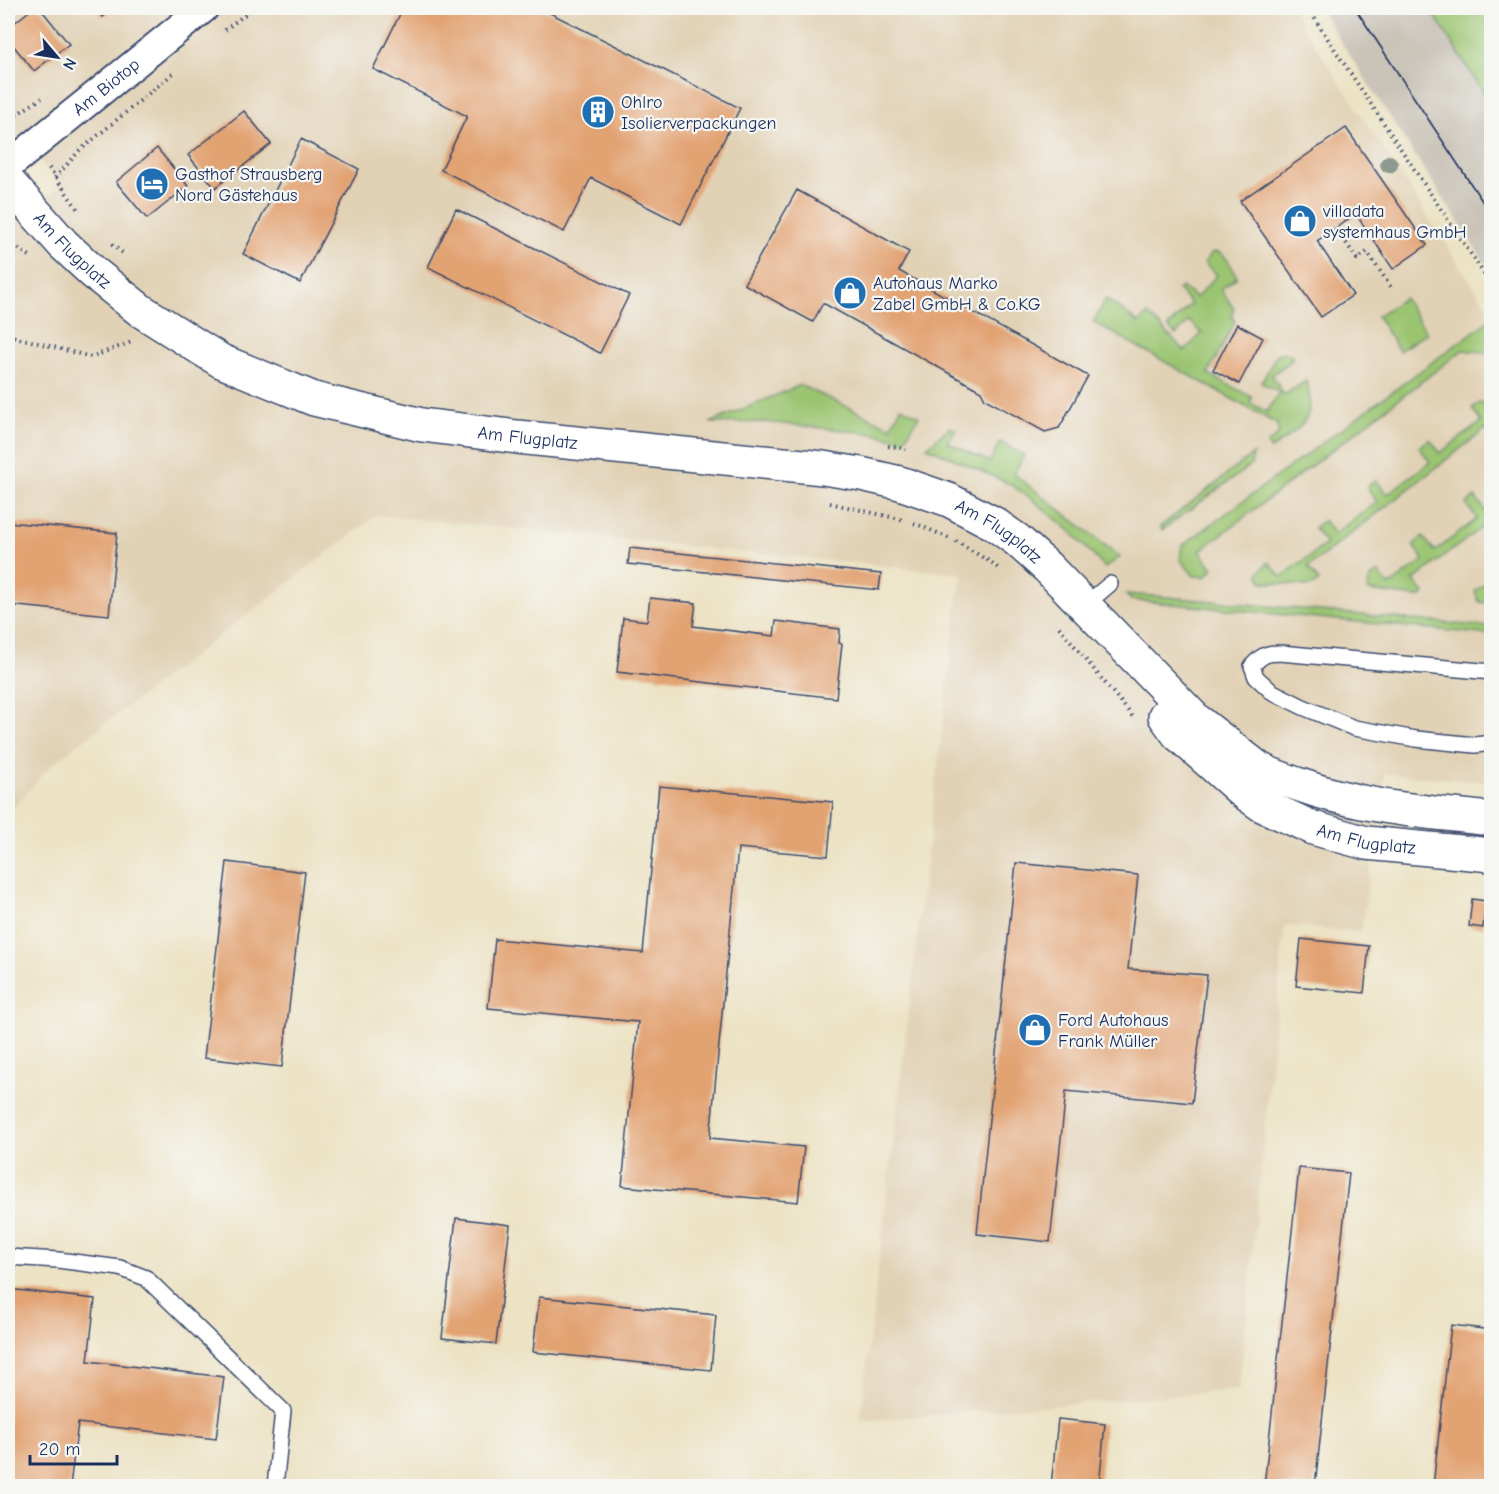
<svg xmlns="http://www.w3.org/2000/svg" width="1499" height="1494" font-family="'Comic Neue',sans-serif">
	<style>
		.built { fill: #e1d2b6 }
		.industrial { fill: #c9c3b8 }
		.green { fill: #9ac470; stroke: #5a7a67; stroke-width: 1.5 }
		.building { fill: #e2a373 }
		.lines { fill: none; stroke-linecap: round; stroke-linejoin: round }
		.service-casing { stroke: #3a4a6d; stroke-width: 18 }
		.minor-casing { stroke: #3a4a6d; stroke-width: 32 }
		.tertiary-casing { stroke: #3a4a6d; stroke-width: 36 }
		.path { stroke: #3a4a6d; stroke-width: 4; stroke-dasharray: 1.5 4.5; stroke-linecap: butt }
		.service { stroke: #fff; stroke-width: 15 }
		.minor { stroke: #fff; stroke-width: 28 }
		.tertiary { stroke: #fff; stroke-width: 33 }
		.tram { stroke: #1b2f5e; stroke-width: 1.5 }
		.tree { fill: #8e998f }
		.labels { text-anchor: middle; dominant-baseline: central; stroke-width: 4.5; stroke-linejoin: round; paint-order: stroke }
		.street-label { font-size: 18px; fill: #1b2f5e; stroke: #f6f6f2 }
		.poi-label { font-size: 18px; fill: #1b2f5e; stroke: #f6f6f2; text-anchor: start }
	</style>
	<rect width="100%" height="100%" fill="#f6f6f2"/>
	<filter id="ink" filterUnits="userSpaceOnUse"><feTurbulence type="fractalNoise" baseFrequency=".0167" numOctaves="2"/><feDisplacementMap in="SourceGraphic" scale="12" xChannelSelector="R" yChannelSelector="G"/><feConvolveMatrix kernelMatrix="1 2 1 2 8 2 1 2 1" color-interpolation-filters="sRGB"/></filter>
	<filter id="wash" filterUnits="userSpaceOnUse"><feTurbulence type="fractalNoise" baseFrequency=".008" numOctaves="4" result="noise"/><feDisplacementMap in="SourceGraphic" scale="24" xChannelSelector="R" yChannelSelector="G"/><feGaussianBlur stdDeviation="1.35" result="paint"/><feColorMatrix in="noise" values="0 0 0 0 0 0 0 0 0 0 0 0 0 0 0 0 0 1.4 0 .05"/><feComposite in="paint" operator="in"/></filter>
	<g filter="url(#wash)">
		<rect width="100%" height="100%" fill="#ece3c5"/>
		<!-- built -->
		<path class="built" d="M8,8h1283l200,305v469l-106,-8 -24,158 -76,-7 -46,465 -379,31 97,-819 6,-28 -586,-59 -326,250 -43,50v-588l52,-41 -52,-64z"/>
		<!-- industrial -->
		<path class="industrial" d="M1319,8h111l61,97v167z"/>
		<!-- green -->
		<path class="green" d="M1430,8h61v97z
			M1215,252c13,2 16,15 22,25l-16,12 13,20 -3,6 4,7 -27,52 44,23 -2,6 17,9 12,-20 -18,-9 16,-29c6,-3 10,-2 15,2v4l-20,15 12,20 22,-14c13,38 -8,49 -35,68l-4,-5 12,-10 -2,-10 -184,-102 13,-23 14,9 18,15 10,-9 37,37 17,-18 -13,-12 -13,14 -8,-8 23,-23 -13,-14 4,-3 14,11 21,-23 -13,-12 7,-9z
			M1404,298l23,35 -28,18 -22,-35z
			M1491,319v34l-28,-3 -263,201 13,18 -8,8 -11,-1 -14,-17 2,-13z
			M800,385l91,42 10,-20 18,9 -15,25 -35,-8 -104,-11 -55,1z
			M1481,402l6,1 4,7v26l-5,-7 -178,138 11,14 -5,4 -7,1 -44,-4 -4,-5v-5l10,-10 12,15 45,-33 -12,-16 10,-8 10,14 43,-32 -10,-15 9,-7 11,14 43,-32 -11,-15 11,-8 10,14 41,-31 -9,-13z
			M950,427l6,3 -9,12 43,20 10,-20 24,13 -10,19 106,83 -15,11 -36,-38 -35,-29 -24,-17 -83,-37z
			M1253,454l-2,11 -89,65 -2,-3z
			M1475,497l11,14 5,-3v12l-77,60 10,14 -3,3h-4l-48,-6c-3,-10 2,-14 9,-19l11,14 35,-26 -11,-15 10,-8 12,14 42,-32 -11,-15z
			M1490,579l1,2v23l-11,-2 -2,-2 -3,-9z
			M1125,594c123,8 244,23 366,33v8l-360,-35z"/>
		<g id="blocks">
			<!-- building -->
			<path class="building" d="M33,8h7l29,36 -35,27 -26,-32v-11z
				M95,8h19l-11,9z
				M403,8h137l200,100 -59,116 -90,-46 -27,54 -123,-62 26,-54 -94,-47z
				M244,111l27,33 -56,44 -27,-33z
				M1346,128l81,117 -34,24 -37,-55 -39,27 36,54 -32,22 -81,-116z
				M301,139l58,30 -59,114 -57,-29z
				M157,148l31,38 -41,33 -31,-37z
				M797,190l112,62 -10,19 189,105 -29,52 -14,4 -60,-33 -4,-8 -158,-88 -10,19 -69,-38z
				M456,209l173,86 -29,58 -172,-86z
				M1237,324l26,14 -24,46 -26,-14z
				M8,522l109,11 -8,82 -101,-10z
				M630,548l251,26 -2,16 -251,-26z
				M650,598l46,5 -3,23 81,10 2,-15 64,8 -1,14 3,1 -6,54 -219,-26 6,-54 24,3z
				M659,786l174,16 -5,54 -90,-8 -28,290 94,9 -6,55 -176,-16 16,-164 -150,-14 7,-69 148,14z
				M227,862l78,10 -23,195 -78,-9z
				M1016,863l122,12 -10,94 79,6 -15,128 -126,-12 -16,151 -73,-8z
				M1472,899l14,2 -3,27 -14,-2z
				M1301,939l68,7 -5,47 -68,-7z
				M1299,1168l50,5 -34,313h-51z
				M456,1218l54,7 -14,119 -54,-6z
				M8,1289l87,10 -7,62 136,16 -8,62 -138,-16 -8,63h-62z
				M539,1297l177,18 -5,55 -178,-18z
				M1451,1325l41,5v156h-59z
				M1058,1419l47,5 -6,62h-48z"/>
		</g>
	</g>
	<g filter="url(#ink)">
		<use href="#blocks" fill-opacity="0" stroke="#3a4a6d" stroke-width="1.5"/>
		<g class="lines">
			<defs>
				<path id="service" d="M1084,606l26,-22
					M1492,672l-212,-19c-14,0 -18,2 -28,13l4,11 15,14 32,16 51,21 62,11 59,6 17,-2
					M8,1257l50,3 62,8 26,10 137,133 -8,75"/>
				<g id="minor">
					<path id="s1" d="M8,166l196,-158"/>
				</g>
				<g id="tertiary">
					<path id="s2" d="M8,182l55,62 31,29 46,37 81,51 93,38 108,26 95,12 306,31 38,6 39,9 49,17 44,23 24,17 30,27 149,153 62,48c12,7 25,11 39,16 62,23 129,28 195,35"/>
					<path id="s3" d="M1165,716l13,18 64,57 20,14 51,23 53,15 126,12"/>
				</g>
			</defs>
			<!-- service casing -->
			<use href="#service" class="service-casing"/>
			<!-- minor casing -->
			<use href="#minor" class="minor-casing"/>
			<!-- tertiary casing -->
			<use href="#tertiary" class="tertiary-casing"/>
			<!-- path -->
			<path class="path" d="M1308,8l27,42 157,236
				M1489,8l3,3
				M225,30l28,-22
				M8,116l3,2 5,6
				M11,118l31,-20
				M49,168l30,43
				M55,178l24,-27 97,-80
				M1336,228l21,31 10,-7 26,38
				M8,242l22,14
				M112,244l12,10
				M8,335l83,22 41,-15
				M1491,394l1,-1
				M888,446l11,1 7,3
				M830,503l74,17
				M914,523l35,15
				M956,541l36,22 8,7
				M1059,627l75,91"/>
			<!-- service -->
			<use href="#service" class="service"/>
			<!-- minor -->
			<use href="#minor" class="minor"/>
			<!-- tertiary -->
			<use href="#tertiary" class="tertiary"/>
			<!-- tram -->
			<path class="tram" d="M1355,8l137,208"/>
		</g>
		<!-- trees -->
		<circle class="tree" cx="1389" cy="164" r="9"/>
	</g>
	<!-- icons -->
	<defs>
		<symbol id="building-disc" viewBox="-11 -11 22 22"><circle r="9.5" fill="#1f6fb2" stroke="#f6f6f2"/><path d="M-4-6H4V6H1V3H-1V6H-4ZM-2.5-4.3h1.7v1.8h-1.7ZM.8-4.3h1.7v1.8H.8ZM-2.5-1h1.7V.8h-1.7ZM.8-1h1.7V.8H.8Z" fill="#fff"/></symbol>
		<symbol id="hotel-disc" viewBox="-11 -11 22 22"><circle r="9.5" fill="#1f6fb2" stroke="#f6f6f2"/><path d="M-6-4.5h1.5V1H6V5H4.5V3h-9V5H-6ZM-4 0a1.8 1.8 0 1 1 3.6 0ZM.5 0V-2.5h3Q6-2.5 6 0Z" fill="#fff"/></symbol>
		<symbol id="shop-disc" viewBox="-11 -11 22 22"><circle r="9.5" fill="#1f6fb2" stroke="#f6f6f2"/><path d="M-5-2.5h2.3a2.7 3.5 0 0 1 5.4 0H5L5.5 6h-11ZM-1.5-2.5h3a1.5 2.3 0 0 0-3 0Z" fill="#fff"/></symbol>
	</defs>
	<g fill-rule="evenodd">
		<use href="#building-disc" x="579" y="93" width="38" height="38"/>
		<use href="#hotel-disc" x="133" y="165" width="38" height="38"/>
		<use href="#shop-disc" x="1281" y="202" width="38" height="38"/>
		<use href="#shop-disc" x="831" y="274" width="38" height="38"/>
		<use href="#shop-disc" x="1016" y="1011" width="38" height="38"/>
	</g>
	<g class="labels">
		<!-- street labels -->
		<g class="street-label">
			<text stroke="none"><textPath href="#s1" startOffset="126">Am Biotop</textPath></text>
			<text stroke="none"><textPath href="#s2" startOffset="94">Am Flugplatz</textPath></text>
			<text stroke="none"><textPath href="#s2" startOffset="598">Am Flugplatz</textPath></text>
			<text stroke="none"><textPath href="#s2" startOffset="1084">Am Flugplatz</textPath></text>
			<text stroke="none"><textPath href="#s3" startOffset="243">Am Flugplatz</textPath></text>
		</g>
		<!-- poi labels -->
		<g class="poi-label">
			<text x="621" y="102">Ohlro<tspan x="621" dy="21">Isolierverpackungen</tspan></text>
			<text x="175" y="174">Gasthof Strausberg<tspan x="175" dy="21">Nord Gästehaus</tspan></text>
			<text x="1323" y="211">villadata<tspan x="1323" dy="21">systemhaus GmbH</tspan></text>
			<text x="873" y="283">Autohaus Marko<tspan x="873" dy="21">Zabel GmbH &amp; Co.KG</tspan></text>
			<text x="1058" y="1020">Ford Autohaus<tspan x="1058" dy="21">Frank Müller</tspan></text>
		</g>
	</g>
	<!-- margin -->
	<rect width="1499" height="1494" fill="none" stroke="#f6f6f2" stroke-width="30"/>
	<!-- north arrow -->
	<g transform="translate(57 57) rotate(119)" stroke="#f6f6f2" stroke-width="4.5" paint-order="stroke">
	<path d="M0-4.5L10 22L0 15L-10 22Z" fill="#1b2f5e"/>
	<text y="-9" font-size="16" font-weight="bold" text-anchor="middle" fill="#1b2f5e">N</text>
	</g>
	<!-- scale -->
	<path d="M30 1455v9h87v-9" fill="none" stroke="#1b2f5e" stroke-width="3"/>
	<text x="39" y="1455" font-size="18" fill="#1b2f5e" stroke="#f6f6f2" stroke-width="4.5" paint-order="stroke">20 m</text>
</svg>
